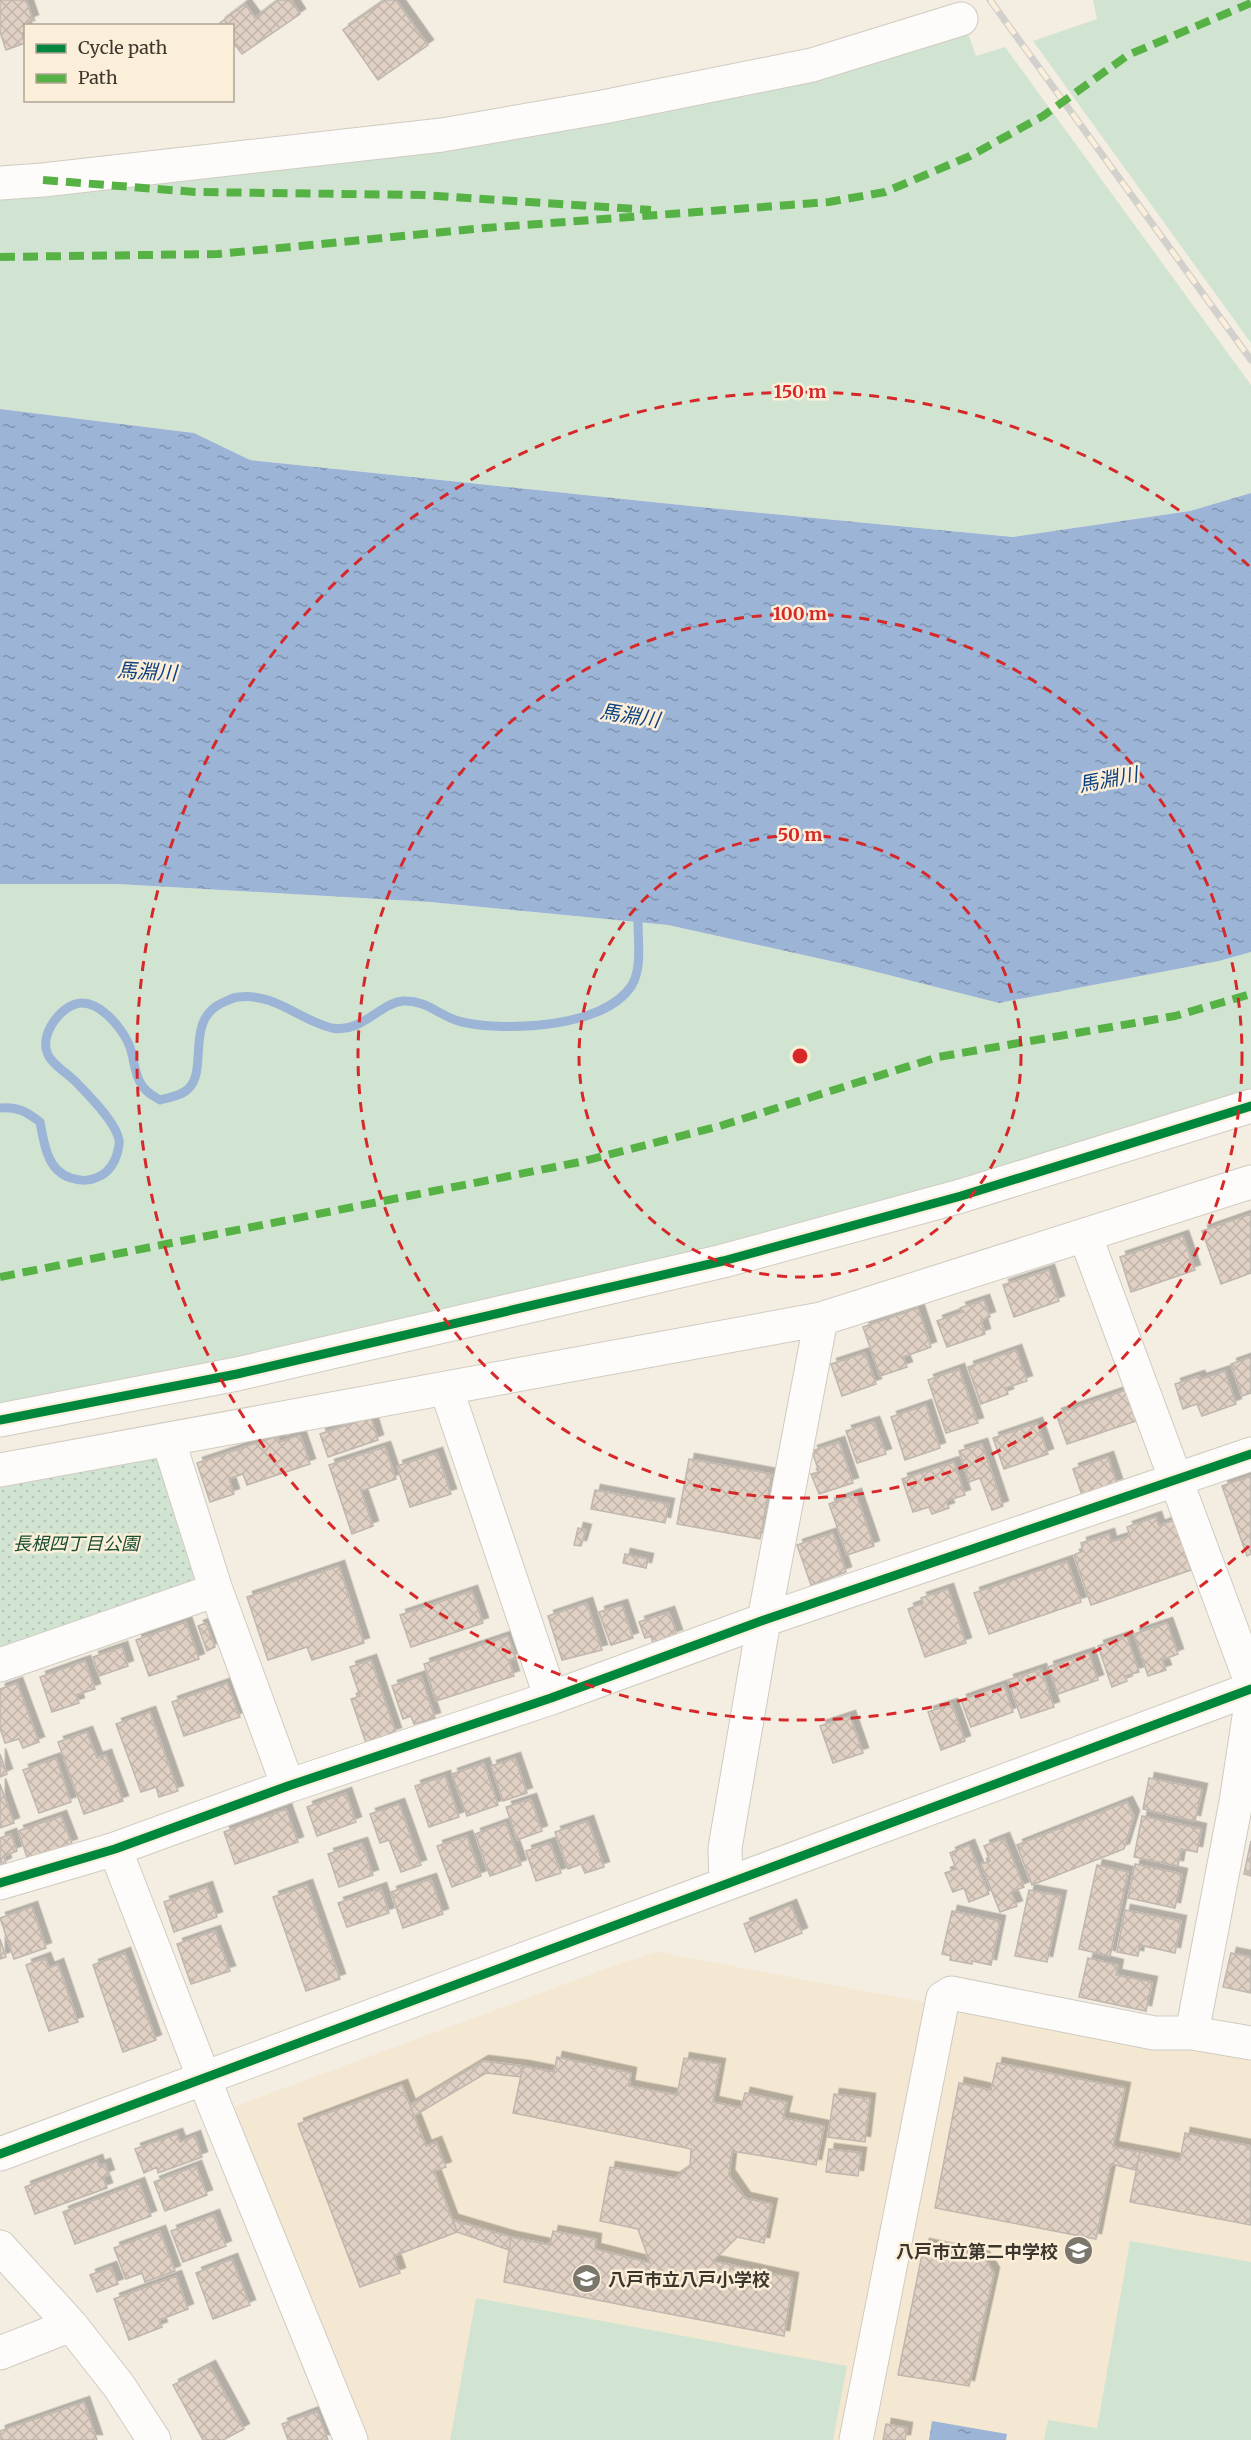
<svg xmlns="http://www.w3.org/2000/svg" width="1251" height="2440" font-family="Merriweather,'Noto Sans JP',serif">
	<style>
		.built { fill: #f5e8d2 }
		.grass { fill: #d1e4d2 }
		.park { fill: url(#park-dots) }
		.water { fill: url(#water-ripples) }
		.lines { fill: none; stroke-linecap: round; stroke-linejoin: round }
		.stream { stroke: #9cb4d6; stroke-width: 9 }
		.building { fill: url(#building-cross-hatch); stroke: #bfb7af; stroke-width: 1.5; filter: url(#shadow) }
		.minor-casing { stroke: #d0cbc1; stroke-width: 35 }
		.minor { stroke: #fdfcfa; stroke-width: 33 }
		.rail-casing { stroke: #d2d0cd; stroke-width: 7 }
		.rail { stroke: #fcefd9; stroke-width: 4.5; stroke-dasharray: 14; stroke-linecap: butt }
		.quiet { stroke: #57b246; stroke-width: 8; stroke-dasharray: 15 8; stroke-linecap: butt }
		.cycleway-casing { stroke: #fcefd9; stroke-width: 13 }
		.cycleway { stroke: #00873e; stroke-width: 9 }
		.ring { fill: none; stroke: #d62828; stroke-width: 3; stroke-dasharray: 10 8 }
		.labels { text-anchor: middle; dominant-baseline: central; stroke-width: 5; stroke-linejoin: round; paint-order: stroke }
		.park-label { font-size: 18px; font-style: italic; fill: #184e34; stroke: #fcefd9 }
		.poi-label { font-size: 18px; font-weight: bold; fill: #3c372e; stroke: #fcefd9; text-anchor: end }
		.water-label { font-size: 20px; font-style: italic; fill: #0f4081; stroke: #fcefd9 }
		.centre { fill: #d62828; stroke: #fcefd9; stroke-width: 3 }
		.ring-label { font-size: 18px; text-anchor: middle; font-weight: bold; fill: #d62828; stroke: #fcefd9; stroke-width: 5; stroke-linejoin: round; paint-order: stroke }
	</style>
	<defs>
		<pattern id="park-dots" width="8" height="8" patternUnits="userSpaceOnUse" patternTransform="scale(1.5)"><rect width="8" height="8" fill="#d1e4d2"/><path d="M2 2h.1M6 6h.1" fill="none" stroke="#b4c4b5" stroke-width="1.8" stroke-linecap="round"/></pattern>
		<pattern id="water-ripples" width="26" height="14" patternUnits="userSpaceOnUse" patternTransform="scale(1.5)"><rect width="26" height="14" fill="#9cb4d6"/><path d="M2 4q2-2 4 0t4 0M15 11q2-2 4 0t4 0" fill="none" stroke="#8093ae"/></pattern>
		<pattern id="building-cross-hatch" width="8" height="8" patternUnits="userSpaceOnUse" patternTransform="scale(1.5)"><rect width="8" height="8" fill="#e1d1c4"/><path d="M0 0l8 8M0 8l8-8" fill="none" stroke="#c2b4a9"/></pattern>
		<filter id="shadow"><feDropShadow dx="5.5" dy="-5.5" stdDeviation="0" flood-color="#0004"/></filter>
	</defs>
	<rect width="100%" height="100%" fill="#f4ede1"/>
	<!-- built -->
	<path class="built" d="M658,1952l270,51 -84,437h-479l-131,-321 2,-13 383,-142z
		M966,2009l285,52v379h-380l82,-421z"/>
	<!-- grass -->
	<path class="grass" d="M1093,0h158v343l-218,-302 64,-22z
		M967,31l9,25 29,-9 246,338v108l-61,18 -177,26 -313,-30 -451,-47 -55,-27 -194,-24v-214z
		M0,884h118l312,18 238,23 185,41 146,37 220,-42 32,-9v143l-448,130 -559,133 -244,48z
		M1130,2241l121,21v178h-207l4,-20 49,8z
		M476,2298l371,68 -14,74h-383z"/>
	<!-- park -->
	<path class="park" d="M147,1451l17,9 35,110 -9,14 -190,66v-170z"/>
	<!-- water -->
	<path class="water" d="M0,409l194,24 56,27 450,47 313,30 177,-26 61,-18v459l-32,9 -220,42 -146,-37 -185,-41 -238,-23 -312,-18h-118z
		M932,2421l75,13 -1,6h-77z"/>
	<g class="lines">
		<!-- stream -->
		<path class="stream" d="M0,1108c17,-2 27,4 40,14 4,21 7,49 31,56 12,4 21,3 31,-3 7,-4 13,-13 15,-21 1,-4 3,-10 2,-14 -3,-18 -31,-45 -43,-58 -14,-14 -36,-22 -29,-47 4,-12 14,-25 26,-30 23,-10 50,23 57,42 4,11 4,25 10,35 4,9 12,13 20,18 10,-3 22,-4 29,-12 19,-19 -4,-68 33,-85 5,-2 11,-6 17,-6 36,-4 60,23 93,31 29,6 48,-25 71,-27 25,-1 37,16 59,21 44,10 143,6 170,-37 10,-17 6,-44 6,-63"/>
	</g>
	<!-- building -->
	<path class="building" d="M0,0h26l7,20 -5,2 1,4h-3v6l-4,1 3,10 -19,7 -6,-18z
		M279,0h12l9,14 -58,40 -10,-13v-15h-10l-2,-3 25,-19 10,14z
		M386,0h10l32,45 -50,35 -35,-50z
		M1251,1214v59l-30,11 -19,-53z
		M1183,1236l12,34 -64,22 -11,-35z
		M1049,1270l10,31 -45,16 -11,-32z
		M984,1300l6,17 -9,3 4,14 -38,13 -10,-26 25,-9 -2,-4z
		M918,1308l13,39 -28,10 4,10 -27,9 -17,-49z
		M1016,1350l11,31 -21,7 2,6 -27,10 -13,-37z
		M865,1353l11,31 -34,12 -11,-32z
		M1251,1357v36l-9,3 -11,-32z
		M959,1369l19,54 -32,10 -18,-53z
		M1225,1371l11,33 -34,12 -5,-12 -14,5 -8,-25 24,-8 2,3z
		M1126,1390l10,31 -69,23 -11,-30z
		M926,1405l14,43 -35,12 -14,-43z
		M371,1417l7,23 -50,17 -8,-23z
		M874,1422l12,32 -29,9 -11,-32z
		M1037,1423l11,31 -44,15 -11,-31z
		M300,1435l10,29 -63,21 -4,-11 -14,5 5,15 -24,8 -13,-39 81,-27 2,6z
		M839,1442l14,41 -34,11 -8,-20 8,-2 -7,-21z
		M982,1444l21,62 -11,4 -12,-32 -11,4 -10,-31z
		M385,1447l11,32 -35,12 12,35 -21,8 -23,-69z
		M437,1453l14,41 -41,13 -13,-41z
		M1108,1457l9,27 -35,11 -9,-26z
		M689,1459l83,15 -12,65 -83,-15z
		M954,1462l11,33 -19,6 3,7 -17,6 -3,-7 -16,5 -11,-33z
		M1251,1476v78l-4,2 -25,-70z
		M595,1490l74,14 -4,19 -74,-14z
		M856,1494l18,52 -27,9 -18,-51z
		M1156,1517l3,9 15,-6 17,50 -100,35 -17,-50 9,-4 -2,-8 28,-9 2,8 19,-6 -3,-9z
		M578,1528l8,2 -5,16 -7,-1z
		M833,1533l13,39 -35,13 -14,-40z
		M625,1554l23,5 -2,9 -23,-5z
		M1067,1561l14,41 -92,32 -15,-41z
		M339,1566l25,77 -52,17 -5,-13 -39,13 -21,-63z
		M948,1589l18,54 -41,14 -17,-48 15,-6 -2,-5z
		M472,1591l11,32 -72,24 -11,-32z
		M587,1603l15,47 -40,10 -14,-44z
		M622,1605l11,33 -22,7 -12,-33z
		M669,1612l8,23 -24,8 -2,-7 -6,2 -6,-16z
		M186,1622l13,37 -50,17 -13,-36z
		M206,1623l9,24 -8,4 -9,-25z
		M1167,1623l11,31 -16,6 4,10 -18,6 -14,-42z
		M508,1636l8,22 -7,2 5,16 -78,25 -12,-37z
		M1127,1636l12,36 -14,4 2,5 -15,6 -14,-41z
		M122,1647l6,19 -29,10 -6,-19z
		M1089,1653l9,27 -40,14 -10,-27z
		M371,1660l25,73 -30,10 -15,-44 9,-3 -10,-29z
		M85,1661l10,28 -19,6 3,8 -27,9 -12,-35z
		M1041,1669l13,38 -33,11 -13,-38z
		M421,1676l14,42 -21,6 -3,-8 -8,3 -11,-33z
		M17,1683l22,59 -16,6 -4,-9 -14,4 -5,-15v-39z
		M227,1683l13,34 -56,19 -12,-34z
		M1004,1685l9,27 -42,15 -10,-27z
		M952,1704l13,37 -24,9 -13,-38z
		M150,1712l28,79 -19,6 -3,-10 -15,5 -25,-68z
		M850,1716l13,37 -30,10 -13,-37z
		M87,1732l10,26 9,-3 17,46 -39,13 -26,-72z
		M0,1754l7,20 -7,3z
		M56,1758l15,44 -32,11 -16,-43z
		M515,1758l12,35 -24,8 -12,-35z
		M484,1763l14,42 -31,11 -15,-42z
		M445,1776l14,41 -30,10 -14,-41z
		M1149,1778l53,11 -7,32 -52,-12z
		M0,1784l14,39 -14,5z
		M346,1793l10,29 -39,14 -10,-29z
		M531,1799l11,32 -25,9 -11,-33z
		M1127,1802l7,14 -10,33 -92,36 -15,-40z
		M399,1804l22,61 -20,7 -12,-32 -9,3 -10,-29z
		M286,1809l12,33 -63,22 -11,-32z
		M61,1816l11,28 -44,16 -10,-29z
		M1142,1816l59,13 -4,23 -16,-3 -3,17 -44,-9z
		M588,1821l16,46 -19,6 -4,-9 -13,5 -13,-37z
		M506,1823l15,42 -31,11 -15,-42z
		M11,1834l6,17 -13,5 2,7 -6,3v-28z
		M467,1836l14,40 -29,11 -15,-41z
		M1004,1838l20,49 -13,5 6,14 -17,6 -19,-48 9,-3 -6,-15z
		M1251,1841v35l-7,-2z
		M362,1843l11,32 -34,12 -11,-33z
		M550,1843l11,30 -25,8 -10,-30z
		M969,1845l20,49 -20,8 -5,-14 -11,4 -8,-19 11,-4 -6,-16z
		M1135,1864l47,10 -7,34 -47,-10z
		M1097,1865l31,7 -18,84 -31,-7z
		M431,1879l12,35 -40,14 -12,-36z
		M307,1885l33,94 -34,12 -33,-94z
		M207,1887l10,30 -43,15 -10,-30z
		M381,1888l8,25 -42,14 -9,-24z
		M1029,1890l32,6 -14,66 -32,-6z
		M791,1905l11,28 -47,19 -11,-28z
		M32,1907l14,41 -32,11 -14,-41z
		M1125,1910l56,11 -6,32 -35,-8 -2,11 -21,-4z
		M952,1911l48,10 -9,44 -19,-4v3l-22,-4 1,-4 -9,-2z
		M215,1931l15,40 -39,13 -14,-40z
		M0,1939l6,18 -6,2z
		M125,1953l31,87 -33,12 -30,-87z
		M1231,1953l20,4v36l-28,-6z
		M45,1958l4,10 9,-4 20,58 -29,9 -23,-66z
		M1088,1958l30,7 -2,10 36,7 -6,29 -67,-14z
		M557,2057l74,16 -2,13 48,9 7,-37 36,6 -7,38 28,6 4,-15 42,9 -4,16 41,8 -8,39 -84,-14 -3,24 16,23 27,6 -8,39 -27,-6 -24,24 80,17 -9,58 -280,-54 7,-45 39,8 3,-14 43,8 -1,10 55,14 -12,-34 -38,-8 10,-54 64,11 16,-11 1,-18 -178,-36 10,-47 31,6z
		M483,2061l40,5 -2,11 -35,-4 -72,43 -4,-11z
		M997,2063l128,25 -12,59 27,5 -4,18 -25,-6 -15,75 -161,-31 24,-125 32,7z
		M402,2085l24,61 10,-4 10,25 -12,4 23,61 -63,24 6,17 -40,14 -62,-163z
		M834,2094l36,5 -5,43 -37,-5z
		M1185,2133l66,13v79l-121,-23 10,-50 40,8z
		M177,2134l3,8 15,-6 7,21 -44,16 -1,-6 -13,6 -9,-24z
		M829,2149l32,4 -3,23 -32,-4z
		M97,2160l2,6 6,-2 4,11 -6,2 4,11 -72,26 -10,-27z
		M196,2166l11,29 -42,16 -11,-29z
		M139,2183l12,33 -76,28 -12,-32z
		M214,2215l12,31 -43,16 -12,-31z
		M453,2220l58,17 -2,13 -52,-18z
		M160,2231l15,40 -30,11 -3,-9 -16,6 -12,-31z
		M924,2244l60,13 10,16 -25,113 -71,-11z
		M232,2259l18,46 -37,14 -17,-46z
		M111,2267l7,17 -21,8 -7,-17z
		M176,2276l12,33 -29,11 3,7 -33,13 -15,-41z
		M210,2366l34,63 -21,11h-20l-30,-55z
		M84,2402l13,38h-97v-9z
		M317,2411l11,29h-40l-6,-16z
		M886,2424l21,4 -2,12h-22z"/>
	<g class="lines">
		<defs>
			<path id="minor" d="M0,183l43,-3 399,-45 161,-28 209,-42 149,-46
				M1085,1235l166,447
				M446,1388l105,310
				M0,1420l237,-46 486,-113 238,-65 290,-90
				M168,1439l48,151 72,196
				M0,1470l821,-151 430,-137
				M0,1665l216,-75
				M115,1849l101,260 135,331
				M0,1883l115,-34 173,-63 263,-88 213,-78 487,-166
				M726,1883l-1,-35 39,-228 57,-301
				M1192,2033l44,-231 15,-98
				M0,2154l1251,-465
				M0,2247l71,78 48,61 35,54
				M0,2353l71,-28
				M856,2440l87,-442 8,-5 203,40h38l59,10"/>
		</defs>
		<!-- minor casing -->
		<use href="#minor" class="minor-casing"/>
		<!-- minor -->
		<use href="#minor" class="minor"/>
		<defs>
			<path id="rail" d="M990,0l261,360"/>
		</defs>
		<!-- rail casing -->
		<use href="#rail" class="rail-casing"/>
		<!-- rail -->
		<use href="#rail" class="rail"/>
		<!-- quiet -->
		<path class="quiet" d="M43,180l152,12 228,3 228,15
			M0,257l218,-3 267,-26 344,-26 56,-10 85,-36 73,-40 85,-61 123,-52
			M0,1277l580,-115 140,-36 218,-69 237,-41 76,-22"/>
		<defs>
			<path id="cycleway" d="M0,1420l237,-46 486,-113 238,-65 290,-90
				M0,1883l115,-34 173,-63 263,-88 213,-78 487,-166
				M0,2154l1251,-465"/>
		</defs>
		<!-- cycleway casing -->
		<use href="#cycleway" class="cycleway-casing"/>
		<!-- cycleway -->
		<use href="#cycleway" class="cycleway"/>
	</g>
	<!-- distance rings -->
	<g class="ring">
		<circle cx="800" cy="1056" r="221"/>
		<circle cx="800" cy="1056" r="442"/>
		<path d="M1249 1546A664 664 0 1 1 1249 566"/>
	</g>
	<!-- icons -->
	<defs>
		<symbol id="school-disc" viewBox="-11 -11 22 22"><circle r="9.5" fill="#7c776d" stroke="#fcefd9"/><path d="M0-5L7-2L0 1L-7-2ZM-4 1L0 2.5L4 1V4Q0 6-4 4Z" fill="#fff"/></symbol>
	</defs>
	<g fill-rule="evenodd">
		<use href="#school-disc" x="1062" y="2234" width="33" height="33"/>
		<use href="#school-disc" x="570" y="2262" width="33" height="33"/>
	</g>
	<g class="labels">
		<!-- park labels -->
		<g class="park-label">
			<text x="76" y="1543">長根四丁目公園</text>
		</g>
		<!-- poi labels -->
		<g class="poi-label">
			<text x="1058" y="2251">八戸市立第二中学校</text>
			<text x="608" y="2279" text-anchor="start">八戸市立八戸小学校</text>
		</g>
		<!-- water labels -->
		<g class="water-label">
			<text transform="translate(147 671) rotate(3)">馬淵川</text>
			<text transform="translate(630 715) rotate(9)">馬淵川</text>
			<text transform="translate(1108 779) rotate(-11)">馬淵川</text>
		</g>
	</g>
	<circle cx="800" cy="1056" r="9" class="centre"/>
	<g class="ring-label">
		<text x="800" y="398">150 m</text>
		<text x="800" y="620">100 m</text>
		<text x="800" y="841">50 m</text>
	</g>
	<!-- legend -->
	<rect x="24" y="24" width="210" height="78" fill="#fcefd9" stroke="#afa595" stroke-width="1.5"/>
	<rect x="36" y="44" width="30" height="9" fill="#00873e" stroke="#afa595" stroke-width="1.5"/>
	<text x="78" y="54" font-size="18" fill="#3c372e">Cycle path</text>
	<rect x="36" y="74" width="30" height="9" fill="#57b246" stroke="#afa595" stroke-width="1.5"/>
	<text x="78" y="84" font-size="18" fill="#3c372e">Path</text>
</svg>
